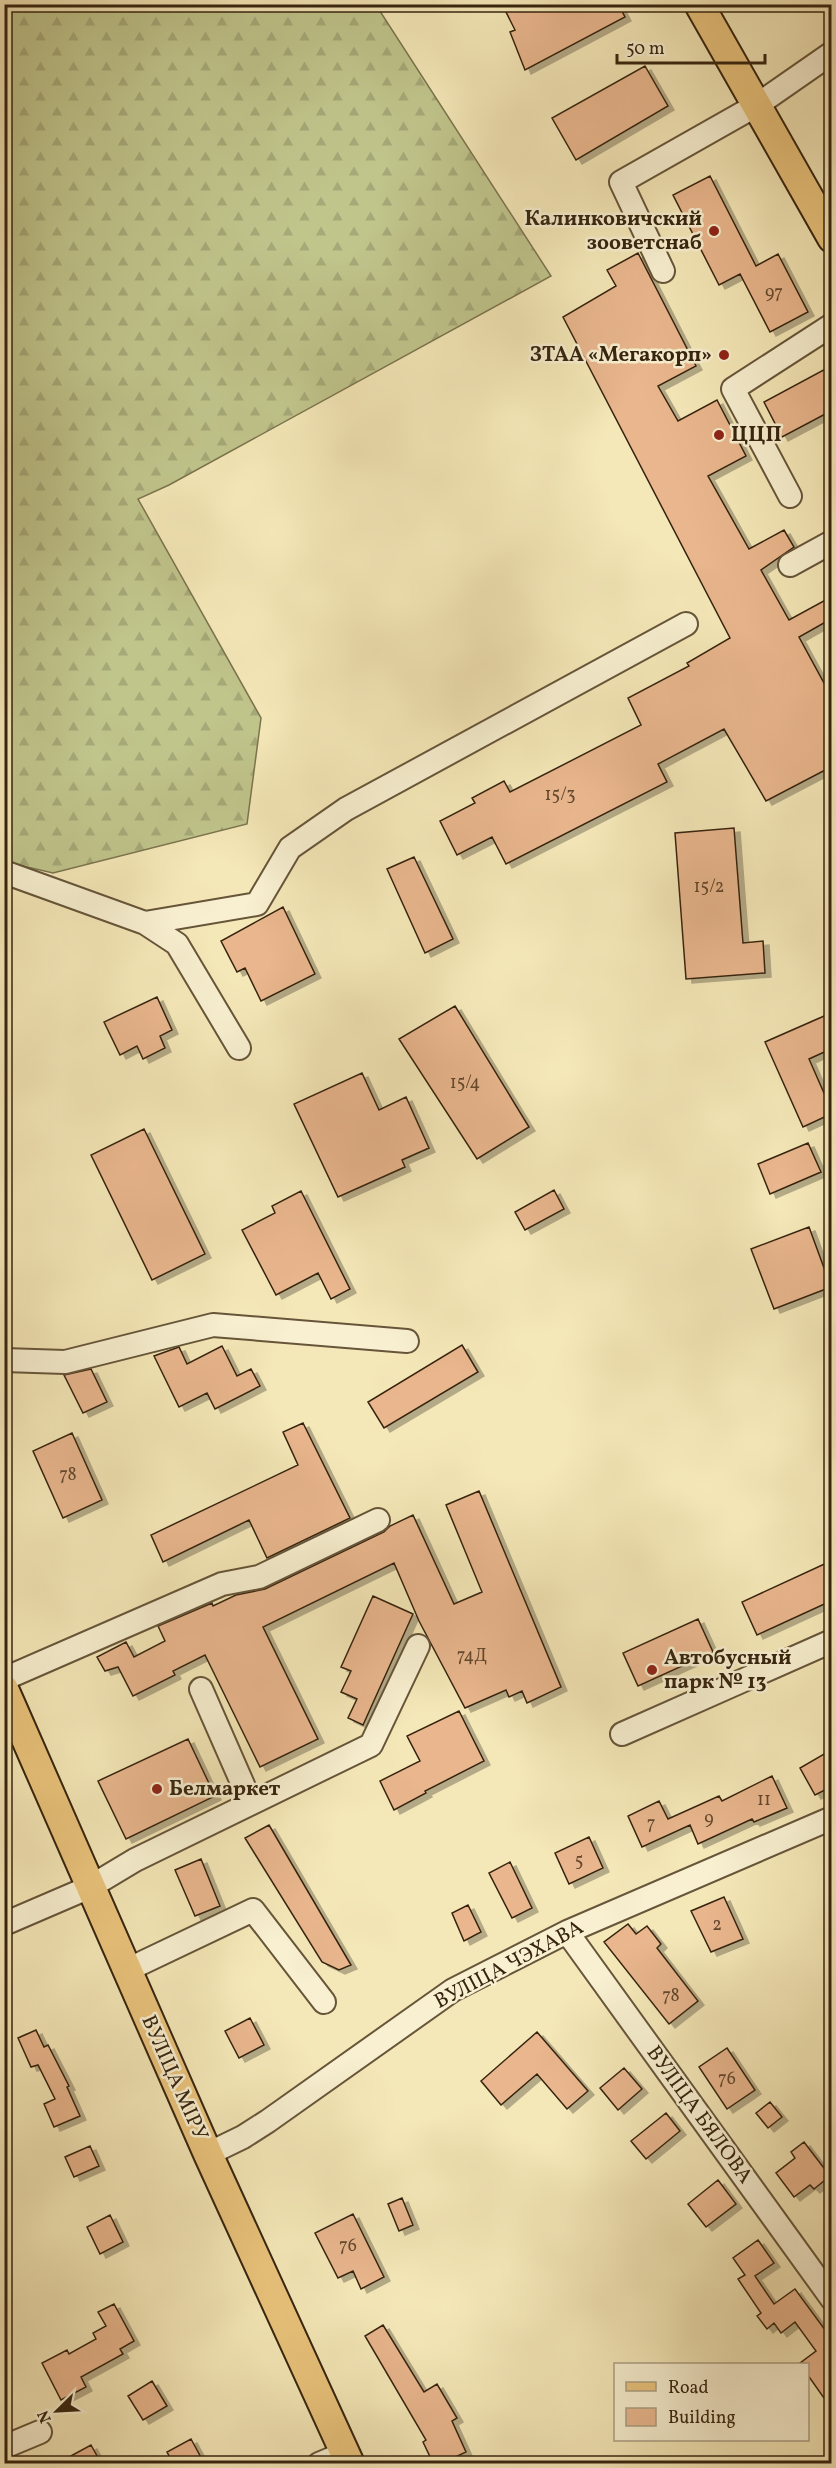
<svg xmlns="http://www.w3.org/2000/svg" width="836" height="2468" font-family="Vollkorn,serif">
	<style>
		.forest { fill: url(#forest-firs); stroke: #7b744e; stroke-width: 1.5 }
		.building { fill: #e9b68d; stroke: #36240f; stroke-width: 1.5; filter: url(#shadow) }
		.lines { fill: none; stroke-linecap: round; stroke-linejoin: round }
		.minor-casing { stroke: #665539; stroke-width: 26 }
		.major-casing { stroke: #36240f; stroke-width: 32 }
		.minor { stroke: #f8f0d1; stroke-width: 22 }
		.major { stroke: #eac47c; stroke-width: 28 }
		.poi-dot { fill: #8f2418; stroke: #f8f0d1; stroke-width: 2 }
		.labels { text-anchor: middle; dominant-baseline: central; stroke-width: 5; stroke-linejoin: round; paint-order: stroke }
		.number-label { font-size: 18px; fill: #63482e }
		.poi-label { font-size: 21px; font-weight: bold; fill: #36240f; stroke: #f8f0d1; text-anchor: start }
		.street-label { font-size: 21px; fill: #36240f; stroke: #f8f0d1 }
	</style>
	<defs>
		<pattern id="forest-firs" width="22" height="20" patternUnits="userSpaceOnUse" patternTransform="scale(1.5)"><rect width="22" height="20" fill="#c0c58c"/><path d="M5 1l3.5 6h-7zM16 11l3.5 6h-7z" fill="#a6a978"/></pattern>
		<filter id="shadow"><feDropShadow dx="6" dy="4" stdDeviation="0" flood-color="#0004"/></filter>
	</defs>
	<rect width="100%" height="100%" fill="#f5e8b8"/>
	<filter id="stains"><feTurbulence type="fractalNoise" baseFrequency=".00333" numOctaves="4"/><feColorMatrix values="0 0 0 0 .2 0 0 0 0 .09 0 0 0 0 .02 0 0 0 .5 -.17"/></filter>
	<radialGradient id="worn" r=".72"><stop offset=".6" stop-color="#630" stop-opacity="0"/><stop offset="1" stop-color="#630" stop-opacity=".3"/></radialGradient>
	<!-- forest -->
	<path class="forest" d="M5,5h371l175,271 -382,209 -31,14 123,219 -14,106 -194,49 -48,-11z"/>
	<!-- building -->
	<path class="building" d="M502,4h116l7,13 -100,53 -15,-38 5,-2z
		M645,66l23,40 -92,54 -24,-42z
		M710,176l46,90 22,-12 30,58 -38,20 -30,-58 -21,11 -46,-90z
		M638,253l58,113 -38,20 20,35 39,-21 29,56 -38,20 41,73 35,-19 10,17 -33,23 28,50 42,-23v22l-32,18 32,59v71l-65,34 -42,-72 -66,35 9,18 -161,82 -14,-27 -35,18 -17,-34 35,-18 -3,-5 32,-17 6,11 131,-67 -13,-27 61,-32 -2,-3 43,-25 -167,-321 53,-31 -9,-16z
		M831,366v45l-49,26 -18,-35z
		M734,828l9,115 20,-2 2,32 -79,6 -11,-146z
		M414,857l39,82 -28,14 -38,-84z
		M283,907l32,67 -54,27 -16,-33 -8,4 -16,-31z
		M157,997l15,33 -12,6 5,12 -22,11 -6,-13 -17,9 -16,-33z
		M455,1006l74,121 -52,32 -78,-120z
		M831,1013v36l-22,10 22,50v5l-28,13 -38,-85z
		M362,1073l17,37 27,-13 23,51 -27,12 3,7 -67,30 -44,-93z
		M144,1129l61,125 -53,26 -61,-125z
		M808,1143l13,29 -51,22 -12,-30z
		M554,1190l10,19 -39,21 -10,-18z
		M301,1191l49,98 -19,10 -13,-26 -42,22 -34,-65 33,-17 -3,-7z
		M809,1227l22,60 -57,22 -23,-60z
		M462,1345l16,27 -94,56 -16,-26z
		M222,1346l15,30 14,-7 9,17 -45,23 -8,-16 -28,14 -25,-51 25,-9 8,17z
		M91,1369l16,33 -24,11 -19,-38z
		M303,1423l47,95 -83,40 -18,-38 -86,42 -12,-27 147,-70 -15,-33z
		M72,1433l30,67 -39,18 -30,-67z
		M479,1491l82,196 -34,16 -5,-12 -13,6 -3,-7 -41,18 -46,-87 -25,-58 -131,64 55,112 -58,28 -55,-112 -32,16 2,4 -42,21 -15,-29 -13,4 -8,-14 29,-15 8,15 31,-16 -7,-15 54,-23 1,3 23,-11 29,-6 119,-57 6,-6 23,-11 41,89 28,-12 -36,-87z
		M831,1561v40l-74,34 -15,-33z
		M373,1596l40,18 -50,111 -15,-7 9,-19 -16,-7 10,-21 -10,-4z
		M698,1619l15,33 -75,34 -15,-33z
		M459,1711l25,50 -59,30 1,2 -32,17 -14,-29 40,-20 -13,-25z
		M188,1739l27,57 -89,43 -28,-58z
		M831,1750v37l-16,8 -15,-27z
		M772,1776l15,32 -33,14 -2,-3 -54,25 -8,-19 -48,22 -14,-31 31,-15 9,18 51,-23 3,5z
		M269,1825l82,140 -12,5 -17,-8 -77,-124z
		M589,1837l14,31 -34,16 -14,-31z
		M201,1859l19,47 -25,10 -20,-46z
		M510,1862l22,46 -20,10 -23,-45z
		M724,1897l19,42 -32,13 -20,-41z
		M468,1905l13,27 -17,9 -12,-28z
		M628,1924l8,10 11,-8 14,18 -4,4 41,53 -29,23 -65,-82z
		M250,2018l14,27 -25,13 -14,-27z
		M36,2030l8,17 4,-2 21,41 -2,1 13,29 -26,11 -10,-23 11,-5 -17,-34 -7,2 -13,-29z
		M537,2032l51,59 -21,18 -30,-35 -36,31 -20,-24z
		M727,2048l28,42 -28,19 -28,-42z
		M624,2068l18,21 -24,21 -18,-22z
		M770,2102l12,15 -14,11 -12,-15z
		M666,2113l14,18 -34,28 -15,-18z
		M804,2142l26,34 -16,13 -4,-4 -16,12 -18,-24 19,-15 -4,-6z
		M90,2146l9,20 -25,11 -9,-20z
		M718,2180l18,24 -30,23 -18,-23z
		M402,2198l11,27 -14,6 -11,-27z
		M353,2214l31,63 -23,12 -8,-18 -15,7 -23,-45z
		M110,2215l13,27 -23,12 -13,-27z
		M758,2240l16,23 -19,13 19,28 21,-15 36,49v70l-24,-34v-10l-7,-1 16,-12 -21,-29 -14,11 -7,-10 -7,6 -10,-13 4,-3 -23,-34 7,-4 -12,-17z
		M114,2304l20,37 -14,8 3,5 -42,23 5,10 -25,13 -19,-37 25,-13 2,4 27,-15 -3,-6 13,-7 -8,-14z
		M383,2325l41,67 13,-8 20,34 -5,3 14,31 -23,11h-10l-10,-21 3,-2 -61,-104z
		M152,2381l15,25 -24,14 -15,-24z
		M191,2439l13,24h-31l-6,-11z
		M91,2445l10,18h-43z"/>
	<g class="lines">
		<defs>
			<path id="minor" d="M663,271l-42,-89 136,-77 75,-52
				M790,496l-57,-107 99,-64
				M790,565l42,-23
				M4,872l141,51 112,-19 33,-56 56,-39 340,-185
				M145,923l32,21 62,104
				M4,1360l61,2 148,-37 194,16
				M4,1679l218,-95 37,-7 119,-57
				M201,1689l50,114
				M622,1734l210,-93
				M4,1924l86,-37 45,-27 236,-115 47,-99
				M567,1932l265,367
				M127,1970l126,-60 71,92
				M208,2154l35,-17 25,-16 185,-131 114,-58 265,-114
				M4,2447l36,-15
				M319,2464l26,-11"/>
			<path id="major" d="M699,4l133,234
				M4,1689l204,465 142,310"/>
		</defs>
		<!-- minor casing -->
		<use href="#minor" class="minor-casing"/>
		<!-- major casing -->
		<use href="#major" class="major-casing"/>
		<!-- minor -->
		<use href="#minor" class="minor"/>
		<!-- major -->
		<use href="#major" class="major"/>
	</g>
	<!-- markers -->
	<g class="poi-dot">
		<circle cx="714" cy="231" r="6"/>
		<circle cx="724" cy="355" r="6"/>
		<circle cx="719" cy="435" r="6"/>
		<circle cx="652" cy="1670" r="6"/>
		<circle cx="157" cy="1789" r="6"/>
	</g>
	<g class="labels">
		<!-- number labels -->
		<g class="number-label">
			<text x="774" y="293">97</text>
			<text x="560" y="795">15/3</text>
			<text x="709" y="887">15/2</text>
			<text x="465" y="1083">15/4</text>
			<text x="68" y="1475">78</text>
			<text x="472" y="1656">74Д</text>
			<text x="764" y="1800">11</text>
			<text x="709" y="1819">9</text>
			<text x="651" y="1824">7</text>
			<text x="579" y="1861">5</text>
			<text x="717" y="1925">2</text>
			<text x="671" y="1996">78</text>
			<text x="727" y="2079">76</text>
			<text x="348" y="2246">76</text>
		</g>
		<!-- poi labels -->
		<g class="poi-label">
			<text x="702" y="219" text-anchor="end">Калинковичский<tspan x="702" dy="24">зооветснаб</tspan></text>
			<text x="712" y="355" text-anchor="end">ЗТАА «Мегакорп»</text>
			<text x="731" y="435">ЦЦП</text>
			<text x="664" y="1658">Автобусный<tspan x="664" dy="24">парк № 13</tspan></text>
			<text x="169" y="1789">Белмаркет</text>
		</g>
		<!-- street labels -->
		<g class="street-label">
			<text transform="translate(509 1965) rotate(-28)">ВУЛІЦА ЧЭХАВА</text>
			<text transform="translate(174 2078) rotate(66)">ВУЛІЦА МІРУ</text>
			<text transform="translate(699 2115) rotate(54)">ВУЛІЦА БЯЛОВА</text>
		</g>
	</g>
	<!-- margin -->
	<rect width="836" height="2468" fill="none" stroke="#f5e8b8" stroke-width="24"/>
	<rect x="6" y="6" width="824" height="2456" fill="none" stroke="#36240f" stroke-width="3"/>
	<rect x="12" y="12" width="812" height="2444" fill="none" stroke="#36240f" stroke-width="1.5"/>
	<!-- legend -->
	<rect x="614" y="2363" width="195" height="78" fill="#f8f0d1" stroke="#aa9e83" stroke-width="1.5"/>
	<rect x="626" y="2382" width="30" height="9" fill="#eac47c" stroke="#aa9e83" stroke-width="1.5"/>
	<text x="668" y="2393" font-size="18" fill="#36240f">Road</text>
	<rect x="626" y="2408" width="30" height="18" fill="#e9b68d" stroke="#aa9e83" stroke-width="1.5"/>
	<text x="668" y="2423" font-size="18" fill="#36240f">Building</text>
	<!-- north arrow -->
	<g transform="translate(57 2411) rotate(246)" stroke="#f8f0d1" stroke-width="4.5" paint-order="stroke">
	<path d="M0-4.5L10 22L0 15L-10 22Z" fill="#36240f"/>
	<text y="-9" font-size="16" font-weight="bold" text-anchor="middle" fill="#36240f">N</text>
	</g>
	<!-- scale -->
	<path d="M617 54v9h148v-9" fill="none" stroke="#36240f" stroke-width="3"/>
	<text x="626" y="54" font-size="18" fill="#36240f" stroke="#f8f0d1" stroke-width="4.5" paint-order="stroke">50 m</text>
	<rect width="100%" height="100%" filter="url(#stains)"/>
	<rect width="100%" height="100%" fill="url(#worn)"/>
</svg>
